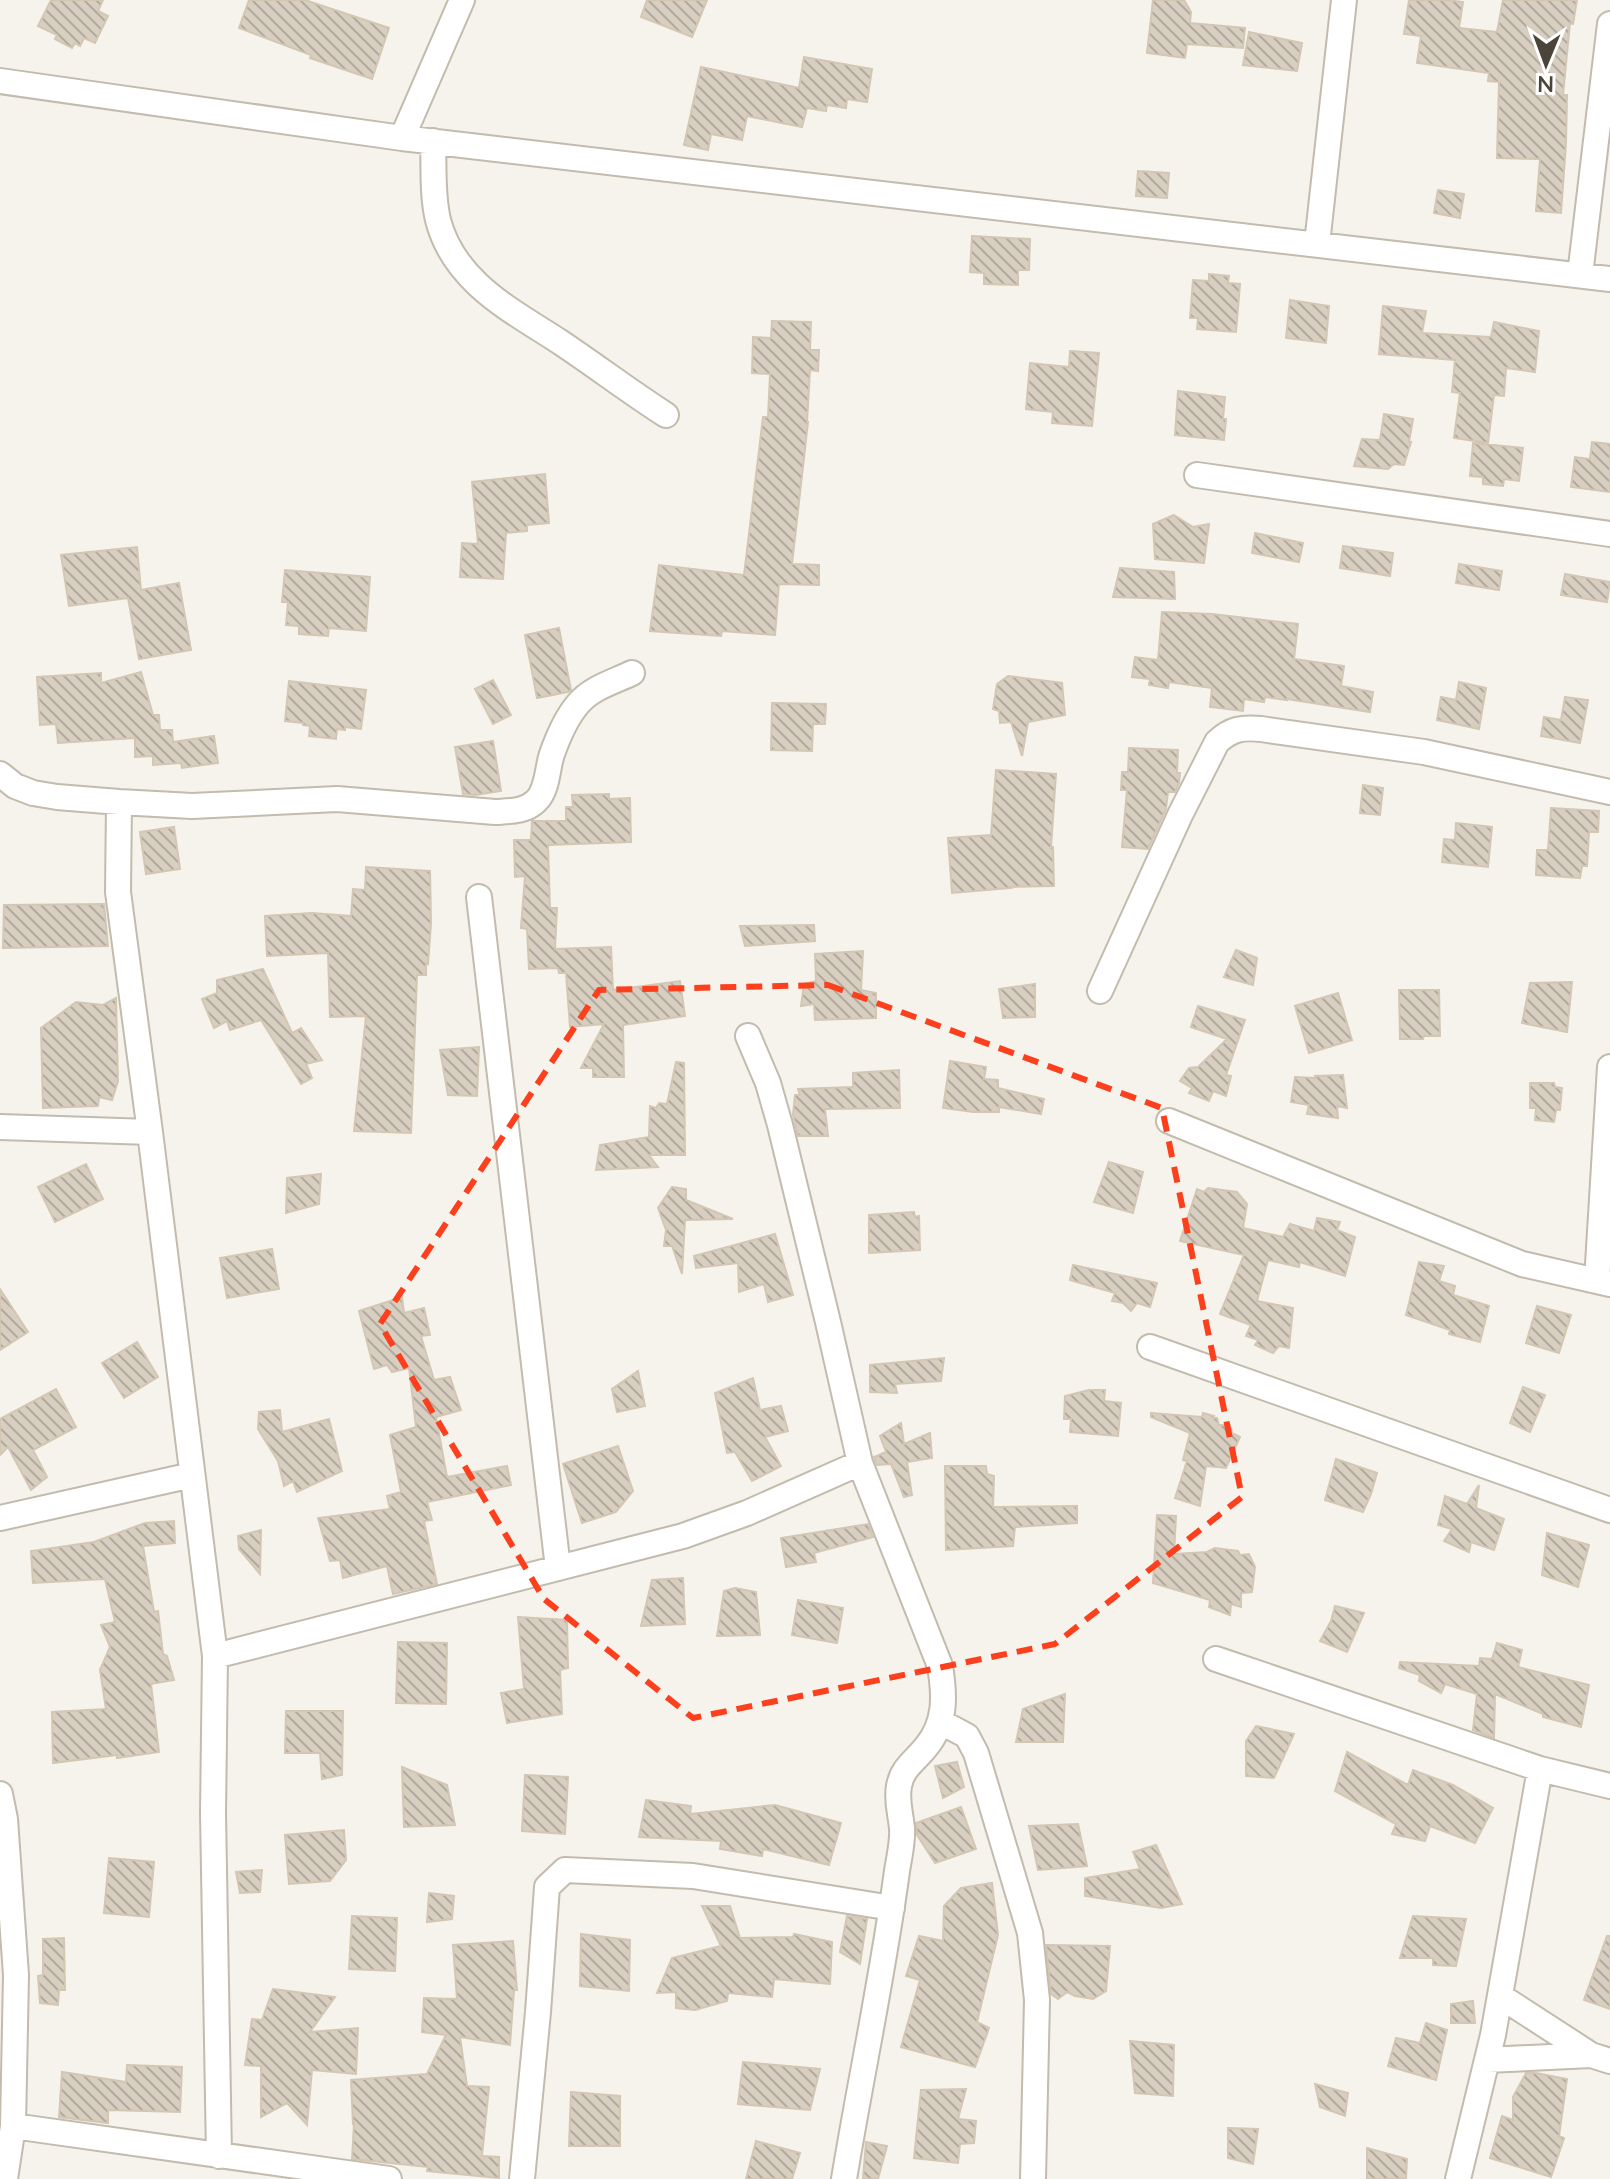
<svg xmlns="http://www.w3.org/2000/svg" width="1610" height="2179" font-family="Lato,sans-serif">
	<style>
		.building { fill: url(#building-back-hatch); stroke: #d3c7b4; stroke-width: 2 }
		.lines { fill: none; stroke-linecap: round; stroke-linejoin: round }
		.street-casing { stroke: #c2bbae; stroke-width: 28 }
		.street { stroke: #fff; stroke-width: 24 }
		.marked { fill: none; stroke: #fc3f1d; stroke-width: 6; stroke-dasharray: 16 10; stroke-linejoin: round }
	</style>
	<defs>
		<pattern id="building-back-hatch" width="6" height="6" patternUnits="userSpaceOnUse" patternTransform="scale(2)"><rect width="6" height="6" fill="#d8cfc1"/><path d="M-1 5l2 2M0 0l6 6M5-1l2 2" fill="none" stroke="#b1aa9e"/></pattern>
	</defs>
	<rect width="100%" height="100%" fill="#f6f3ec"/>
	<!-- building -->
	<path class="building" d="M51,0h52l-5,11 10,5 -13,27 -11,-5 -4,8 -5,-3 -3,5 -17,-9 2,-4 -19,-9z
		M249,0h56l84,28 -17,51 -62,-21 1,-3 -72,-27z
		M647,0h60l-15,37 -51,-20z
		M1153,0h31l7,12 -1,11 55,5 -2,20 -56,-4 -2,14 -38,-5z
		M1409,0h38l16,2 -4,26 38,4 6,-32h74l-4,24 -3,-1 -7,72h4l-1,48 -5,70 -25,-2 4,-52 -43,-1 2,-76 -11,-1 1,-8 -72,-10 4,-27 -17,-2z
		M1249,32l53,11 -5,28 -54,-6z
		M804,57l68,12 -5,33 -20,-3 -1,9 -19,-3 -1,6 -19,-3 -5,19 -55,-11 -5,24 -31,-6 -3,16 -24,-5 17,-78 98,21z
		M1138,171l31,2 -2,25 -31,-2z
		M1438,190l26,4 -4,24 -26,-5z
		M972,236l58,3 -1,31h-11v15l-34,-1v-11l-14,-1z
		M1209,274l20,2 -1,7 12,1 -4,48 -39,-3 1,-11h-8l3,-38 16,1z
		M1290,300l39,6 -3,37 -40,-5z
		M1383,306l43,5 -4,22 69,4 3,-15 45,9 -4,41 -29,-4 -2,28 -10,-1 -6,48 -34,-5 6,-45 -8,-1 3,-32 -76,-6z
		M772,321l39,1 -1,28h9l-1,21 -8,-1 -3,52h1l-16,142 27,1v20l-40,-1 -4,51 -53,-4 -1,5 -71,-5 9,-66 85,10 19,-158h5l2,-43 -18,-1 1,-36 18,1z
		M1070,351l29,2 -7,73 -40,-3 1,-11 -27,-3 4,-46 39,4z
		M1178,391l47,6 -2,22h3l-2,21 -49,-5z
		M1384,414l29,5 -4,23h2l-7,23 -10,-1 -6,5 -34,-3 8,-27 18,1z
		M1592,442l18,2v48l-39,-5 4,-30 15,2z
		M1473,443l50,5 -4,33 -15,-2 -1,7 -20,-2v-7l-13,-1z
		M545,474l4,49 -22,2v6l-21,2 -3,46 -43,-2 2,-34 16,1 -6,-62z
		M1174,515l19,12 16,-3 -5,39 -49,-4 -2,-35z
		M1255,533l48,10 -4,19 -47,-9z
		M1343,546l50,7 -3,23 -50,-8z
		M137,547l4,43 38,-7 12,67 -52,9 -11,-61 -59,8 -8,-51z
		M1459,564l43,7 -3,19 -43,-7z
		M1120,568l54,4 1,27 -62,-2z
		M285,570l85,7 -4,54 -37,-3 -1,8 -29,-2v-8l-13,-1 2,-23h-6z
		M1565,574l45,8 -3,20 -46,-7z
		M1162,612l50,2 86,10 -4,35 50,7 -3,20 32,6 -3,20 -83,-13v1l-22,-3 -1,5 -20,-3 -1,12 -33,-4 2,-19 -43,-6 -1,6 -19,-3 1,-6 -18,-2 3,-20 23,3z
		M559,628l12,62 -3,2 -31,6 -12,-63z
		M141,672l12,43h6l1,15h12l1,12 41,-6 4,27 -36,5 -1,-5 -28,2v-9l-18,1v-19l-77,5 -2,-19 -16,1 -3,-48 64,-4v10z
		M1008,676l54,7 3,32 -37,7 -6,34 -11,-34 -11,1 -1,-12 -6,-2 4,-25z
		M493,680l18,35 -18,9 -18,-35z
		M289,681l77,9 -5,39 -16,-2v3l-8,-1 -1,10 -27,-3 1,-10 -7,-1v-2l-18,-2z
		M1459,682l27,6 -7,41 -42,-9 4,-23 15,3z
		M1565,697l23,3 -8,43 -39,-7 3,-19 17,3z
		M772,703l54,1 -1,20h-12l-1,27 -41,-1z
		M493,741l8,50 -26,4 -12,-1 -8,-47z
		M1129,748l49,2 -1,23h3l-1,10 -4,9h-7l-2,17 -18,40 -26,-2 5,-57h-6l1,-18h6z
		M996,770l60,4 -5,73h2l1,39 -44,1 1,1 -59,5 -4,-55 43,-3z
		M1363,785l20,3 -3,27 -20,-2z
		M609,794v5l21,-1 1,44 -83,3 2,63h7l-2,41 56,-2 2,43 67,-9 5,35 -62,9 1,52h-31v-9h-12l23,-44 -34,3 -4,-54h-7l-1,-5 -29,1 -2,-40 -6,-1 4,-52 -10,1 -1,-37h17l1,-19h34v-14h7l-1,-12z
		M1551,808l48,3 -1,21h-9l-2,34h-5l-2,12 -44,-3 1,-25h11z
		M1456,823l36,4 -4,40 -46,-5 2,-23 11,1z
		M174,827l6,42 -34,5 -6,-42z
		M366,867l64,4 1,52 -3,41 -2,-1v12h-9l-6,158 -57,-2 12,-115 -36,1 -2,-64 -61,3 -2,-40 47,-3 39,3 2,-27 12,1z
		M104,904l4,42 -105,2 1,-43z
		M814,925l1,16 -70,5 -5,-20z
		M1236,950l21,8 -4,27 -29,-8z
		M863,951l-2,39 15,3v25l-61,2 -1,-16 -13,2 3,-22 12,-3 -1,-27z
		M263,969l29,64 9,-5 21,32 -16,4 6,14 -11,6 -40,-64 -31,10 -3,-9 -13,7 -12,-29 15,-6v-13z
		M1572,982l-5,50 -45,-9 8,-40z
		M1035,984v33l-32,1 -4,-29z
		M1399,990h40l1,46h-16l-1,3h-23z
		M1338,993l14,47 -43,13 -14,-47z
		M116,998l2,83 -6,19 -13,-3 -1,9 -55,2 -2,-80 35,-26 27,3z
		M1198,1006l47,14 -19,55 5,1 -5,20 -13,-5 -4,10 -20,-8 3,-5 -12,-7 9,-13 9,-1 29,-28 -36,-12z
		M479,1047l-2,49 -29,-1 -8,-45z
		M950,1061l36,6 -2,12 14,1v8l46,11 -3,15 -42,-7v5h-26l-30,-4z
		M676,1062l8,1 1,92h-36l9,12 -62,3 4,-25 49,-8 1,-31 6,2 3,-5 8,1z
		M899,1070l1,38 -75,1 3,27h-30l-5,-21 2,-20h5l-2,-6 55,-2v-14z
		M1343,1075l4,33 -10,-2 1,12 -31,-4 2,-9 -18,-3 4,-25 21,1 -1,-2z
		M1530,1083h24l1,4 7,1 -2,22h-4l-2,12 -19,-2 1,-12h-6z
		M1109,1162l34,10 -10,41 -39,-11z
		M86,1164l17,35 -48,23 -17,-35z
		M321,1174l-2,30 -33,9 1,-35z
		M672,1187l14,2v11l47,19 -48,1 -3,54 -10,-28h-8l2,-16 -8,-22z
		M1208,1188l29,4 10,12 -4,24 40,9 7,-13 24,7 3,-13 23,4 -3,8 18,7 -10,39 -45,-14 -1,5 -31,-7 -11,41 36,7 -4,40 -10,-2 -6,7 -18,-8 3,-5 -12,-4 5,-11 -31,-11 24,-59 -64,-14 17,-52 7,3z
		M914,1212l1,5 4,-1 1,34 -51,3v-38z
		M775,1234l18,61 -25,7 -4,-18 -25,8 -1,-29 -42,5 -2,-12z
		M272,1249l7,40 -52,9 -7,-40z
		M1419,1262l25,4 -5,15 16,5 -2,9 36,11 -9,36 -31,-8 1,-4 -44,-15z
		M1073,1265l84,18 -7,24 -13,-4 -6,8 -8,-8 -11,-2 3,-8 -45,-13z
		M0,1289l28,43 -28,18z
		M402,1297l2,16 20,-5 6,27 -9,1 13,44 16,-3 11,33 -25,7 11,60 60,-11 4,19 -84,17 5,18 -8,1 13,63 -44,10 -6,-28 -44,12 -3,-18 -10,1 -12,-43 72,-9 -3,-13 14,-4 -11,-57 26,-8 -7,-59 -17,4 -5,-7 -13,4 -15,-58z
		M1537,1306l34,9 -12,38 -33,-10z
		M137,1342l21,35 -34,21 -22,-35z
		M944,1358l-3,23 -46,3 2,9 -27,-1v-27z
		M638,1371l7,35 -28,6 -5,-23z
		M753,1378l7,32 21,-4 7,25 -23,6 16,29 -29,15 -17,-29 -8,1 -12,-60z
		M1523,1387l22,8 -15,37 -20,-9z
		M56,1389l20,38 -43,23 14,27 -16,13 -23,-43 -8,8v-36z
		M1089,1390h16l-1,11 17,2 -3,33 -48,-4 1,-13h-7l1,-23z
		M280,1410l2,22 47,-13 13,52 -45,21 -4,-11 -9,5 -6,-25 -20,-32 1,-17z
		M1151,1413l51,4 1,-4 11,3 -1,2h4l2,7h11l2,8 8,4 -14,31 -20,-2 -6,40 -25,-8 12,-37 -4,-1 7,-27 -39,-16z
		M901,1423l3,21 26,-11 2,25 -25,4 5,33 -8,2 -13,-33 -14,1 -3,-8 12,-5 -6,-16z
		M618,1446l15,45 -17,21 -34,11 -19,-59z
		M1336,1459l41,14 -6,21 -8,18 -38,-12z
		M945,1466h41l1,8 7,2 -1,31 84,-1v17l-62,4 -2,19 -67,4z
		M1479,1485l-3,23 28,11 -10,31 -23,-8 -2,10 -25,-11 8,-12 -14,-4 7,-29 22,8z
		M1157,1515l19,1 -2,38 33,-2 8,-4 23,3 2,4 9,-1 6,13 -3,25 -11,1v14l-10,-3 -1,11 -21,-8 1,-7 -57,-17z
		M174,1521l1,22 -32,3 11,66 4,-1 5,43 4,2 7,24 -23,4 8,68 -42,6v-3l-64,8 -1,-51 54,-3 -6,-39 10,-23 -9,-22 14,-3 -10,-43 -72,4 -2,-32 63,-9 51,-19z
		M868,1524l5,13 -59,16 2,9 -30,5 -5,-29z
		M261,1530l-1,44 -21,-25 -1,-13z
		M1547,1533l42,12 -11,42 -36,-12z
		M683,1578l2,46 -44,2 11,-46z
		M735,1588l21,4 4,43 -43,1 7,-45z
		M798,1600l45,8 -6,35 -45,-8z
		M1335,1606l29,7 -17,39 -27,-11 11,-20z
		M518,1617l49,3 1,48 -8,2 2,44 -55,9 -6,-30 23,-4z
		M398,1642l49,1 -1,61 -50,-1z
		M1497,1643l25,7 -4,17 71,18 -8,42 -38,-10v-3l-48,-20 -1,44 -21,-8 4,-36 -32,-10 -4,9 -22,-12 1,-6 -21,-7 1,-6 79,4 1,-8 12,1z
		M1065,1694l-2,48h-47l7,-33z
		M286,1711h57l-1,64 -20,4 -2,-26h-35z
		M1256,1726l38,8 -20,44 -28,-2v-35z
		M1347,1752l61,33 5,-15 40,15 40,23 -18,35 -45,-17 -5,15 -33,-7 4,-10 -61,-33z
		M957,1762l7,25 -21,11 -8,-32z
		M402,1767l45,18 8,40 -51,2z
		M525,1775l43,2 -3,57 -43,-3z
		M646,1800l45,6 -1,8 85,-9 66,18 -12,42 -66,-16 -1,7 -42,-7 1,-8 -82,-4z
		M961,1807l15,42 -41,14 -18,-28 -1,-12z
		M1078,1824l9,42 -49,4 -9,-44z
		M344,1830l2,30 -16,21 -41,3 -4,-49z
		M1156,1845l26,59 -21,4 -76,-12v-18l55,-9 -7,-17z
		M109,1858l45,4 -5,55 -45,-4z
		M262,1870l-2,22 -20,1 -4,-21z
		M992,1883l6,52 -21,87 12,6 -14,39 -74,-20 19,-67 -14,-4 13,-40 24,5 1,-35 17,-18z
		M429,1893l25,3 -2,23 -25,3z
		M702,1906h28l10,32 53,-1 1,-3 38,8 -2,42 -56,-5 -2,18 -44,-4 -1,8 -32,9 -19,-2v-16l-19,1 15,-35 49,-12z
		M352,1916l45,2 -2,53 -46,-2z
		M847,1916l20,3 -7,45 -20,-12z
		M1413,1916l53,3 -10,47 -23,-1v-7h-33z
		M581,1934l49,6 -1,51 -49,-5z
		M1607,1936h3v73l-26,-9z
		M64,1938l1,52h-6l-1,15 -18,-2 -2,-27 5,-1v-36z
		M513,1941l4,49h-3l-4,55 -50,-8 7,49 22,1 -7,69 17,1v21l-72,-7 1,-4 -76,-8 2,-35h-1l-2,-44 76,-6 19,-39 -24,-3 2,-34 33,1 -4,-54z
		M1046,1945l64,1 -4,45 -13,8 -18,-3 -8,-4 -9,7 -7,-5z
		M273,1989l62,8 -25,35 48,-4 -2,46 -44,-4 -5,55 -20,-22 -26,14v-51l-16,-1 7,-46 10,1z
		M1473,2001l2,22h-24v-19z
		M1426,2023l21,7 -11,50 -48,-14 8,-28 24,5z
		M1130,2041l44,4 -1,51 -38,-3z
		M743,2062l77,7 -10,41 -72,-6z
		M127,2065l55,2 -2,45 -72,-2v13l-49,-6 3,-45 64,10z
		M1526,2073h10l31,6 -8,57 5,2 -13,39 -61,-19 12,-42 11,4v-23z
		M1315,2084l33,9 -3,23 -25,-9z
		M966,2089l-8,30 18,2 -2,22 -14,1 -2,19 -44,-5 7,-68z
		M571,2092l49,4v50h-51z
		M1228,2128l30,1 -5,35 -25,-6z
		M756,2141l44,12 -8,26h-46z
		M866,2142l21,4 -9,33h-15z
		M1367,2148l40,11 -1,20h-39z"/>
	<g class="lines">
		<defs>
			<path id="street" d="M0,81l402,57 1208,141
				M402,138l60,-138
				M433,141c1,26 -1,54 5,79 16,62 73,90 122,122 36,24 70,50 106,73
				M1317,244l27,-244
				M1580,275l30,-251
				M1197,475l413,59
				M0,774l15,12 18,7 24,4 62,5 73,4 145,-7 158,13c14,-1 30,0 41,-11 12,-11 11,-33 16,-47 6,-17 14,-36 26,-50 13,-16 35,-22 54,-31
				M119,802l-1,90 32,240 65,524 -2,157 6,343
				M479,897l79,671
				M1100,991l80,-176 37,-73c14,-13 25,-15 44,-13l163,23 186,40
				M748,1036l20,47 12,42 48,197 32,141 80,203c5,30 6,57 -14,81 -11,14 -24,21 -27,39 -3,16 2,28 3,43 1,13 -3,29 -5,42 -14,104 -36,205 -53,308
				M1169,1121l353,143 88,20
				M0,1127l150,5
				M1597,1281l13,-214
				M1150,1347l460,163
				M0,1518l192,-43
				M215,1656l468,-120 64,-23 113,-50
				M1216,1659l324,110 70,17
				M941,1722l26,14 9,17 54,180 7,67 -4,179
				M0,1794l5,25 11,156 -3,151 -8,53
				M1500,1996l91,59 19,6
				M1487,2060l104,-5
				M13,2126l376,53
				M522,2179l16,-167 9,-125 18,-17 128,6 199,32
				M1458,2179l35,-144 47,-266"/>
		</defs>
		<!-- street casing -->
		<use href="#street" class="street-casing"/>
		<!-- street -->
		<use href="#street" class="street"/>
	</g>
	<!-- marked area -->
	<path class="marked" d="M828,985l334,123 80,389 -187,147 -362,74 -149,-119 -164,-275 219,-334z"/>
	<!-- north arrow -->
	<g transform="translate(1546 64) rotate(181)" stroke="#ffffff" stroke-width="6" paint-order="stroke">
	<path d="M0-6L14 30L0 20L-14 30Z" fill="#4b4439"/>
	<text y="-12" font-size="22" font-weight="bold" text-anchor="middle" fill="#4b4439">N</text>
	</g>
</svg>
